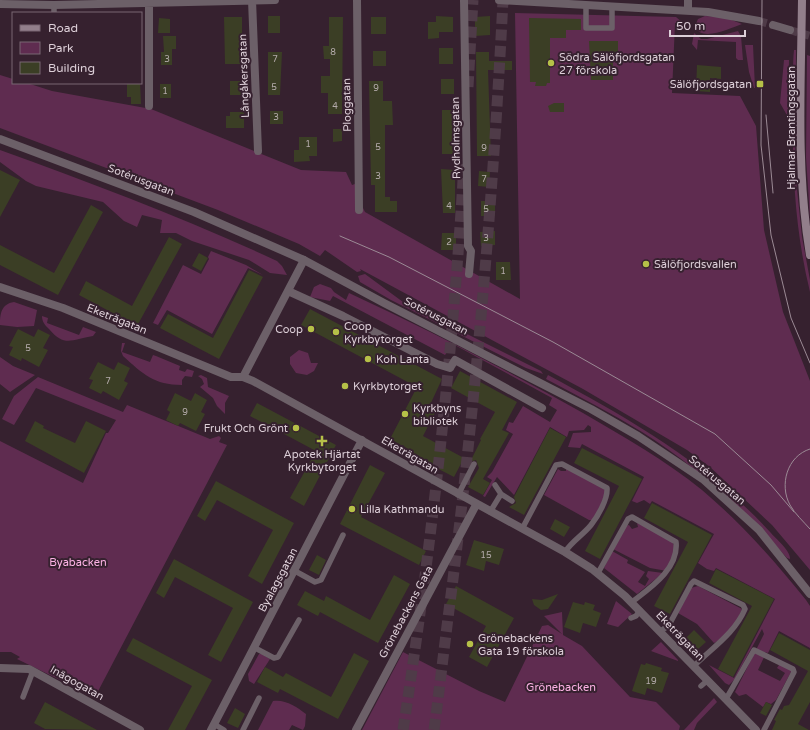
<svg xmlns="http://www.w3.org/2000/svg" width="810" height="730" font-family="'Varela Round',sans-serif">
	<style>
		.green { fill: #5f2c50 }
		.building { fill: #3b3e25 }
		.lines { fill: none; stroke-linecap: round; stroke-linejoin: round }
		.minor-tunnel { stroke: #4f3b48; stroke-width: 8; stroke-dasharray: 8 4; stroke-linecap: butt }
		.trunk-tunnel { stroke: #4f3b48; stroke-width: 11; stroke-dasharray: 11 5.5; stroke-linecap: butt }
		.service { stroke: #6c6068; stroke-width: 5.5 }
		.minor { stroke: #6c6068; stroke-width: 8 }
		.tertiary { stroke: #6c6068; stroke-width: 8 }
		.secondary { stroke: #927f8b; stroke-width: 8 }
		.tram { stroke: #9b8a95; stroke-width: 1 }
		.poi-dot { fill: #b6c148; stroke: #36212f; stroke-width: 1.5 }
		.labels { text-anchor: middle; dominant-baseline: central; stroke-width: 4; stroke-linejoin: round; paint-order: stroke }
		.number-label { font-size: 9px; fill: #b4abab }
		.poi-label { font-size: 11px; fill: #ddcfd8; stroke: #36212f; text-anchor: start }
		.street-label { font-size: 11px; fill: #ddcfd8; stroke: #36212f }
		.park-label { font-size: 11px; fill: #fcb2e4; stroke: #36212f }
	</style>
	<rect width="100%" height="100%" fill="#36212f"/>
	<!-- green -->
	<path class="green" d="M515,13l161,4 7,6h-8l-3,70 68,3 16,30 8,104 19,82 27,69v189l-38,-45 -62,-58 -23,-17 -104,-61 -223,-120 1,2 -4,1 -32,-22 -5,6 -21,-12 -81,-34 -218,-82v-53l13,4v4h14l25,8 99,18 150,61 45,2 6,13 3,-1 2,12 8,16 155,87z
		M705,16l19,1 18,7c-12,4 -41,19 -47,2l3,-7z
		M738,31l3,5 2,24h-5l-2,-2v-16l-38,-2 -1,10 -5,-6 2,-11 7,6h6z
		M745,45h8l2,43h-1l-5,-16z
		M794,50h2l-1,120 7,67 8,43v12c-15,-61 -18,-122 -17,-184 1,-19 -1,-39 1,-58z
		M807,55l3,1v162l-4,-61z
		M784,60h5l-1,57 -8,-14z
		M0,150c94,34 187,69 277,111l5,5 5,9 -17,-2 -21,-13 -57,-19 -16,-8h-16l2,-13 -20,-5 -5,12 -13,-6 -21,-19 -67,-16 -10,-5 -26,-19z
		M211,251l35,14 17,10 -15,-7 -36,66 -45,-24 -9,15 -5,-2 30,-58 18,9 8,-15 -1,-2z
		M365,274l38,28 138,69 2,3 -17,-6 -135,-68 -31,-18 -2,-6z
		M320,284l11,4 3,4 12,8 3,-7c80,37 158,77 234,120 41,24 82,47 119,77 39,33 72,70 104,110l4,6v42l-31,-17 -11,22 -12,-3 8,-16 -2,-5 -28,51 -5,5 -4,-2 -16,-18 25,13 41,-79 -59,-31 -2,3 -7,-2 -9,-6 16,-29 -62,-33 -2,3 -6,-4 -7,3 -5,-2 12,-24 -62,-33 -2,4 -12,-1 5,-14 18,-1v-5l-3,-2 -4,5 -15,1 -2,6 -17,-10 -36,68 -17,-18 -12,20 -2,-1 9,-16 -5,-3 5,-5 21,-38 -7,-4 3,-8 4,1 10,-17 27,16 7,-12 -8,-5 3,-7 -99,-54 -8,11 -112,-59 -3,5 -20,-4 4,-10z
		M14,302l23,8 -3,16 -17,1 -17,-2c0,-11 1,-21 14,-23z
		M42,316l6,2 -1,5 32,12 4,-8 13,5 -3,4c-21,3 -28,12 -44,-7 -4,-4 -7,-7 -7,-13z
		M122,343h3l-3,9 28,10 3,-7 3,1 24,10 -1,4 6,2 2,-3 7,2 -2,6 -7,-1 -3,4v5c-28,0 -39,-11 -59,-29l-2,-5z
		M299,350l9,3 3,10h7l-4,8 -7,4 -11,-2 -6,-9v-7z
		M0,357l13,9 22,9 -25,17 -10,-8z
		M201,375l6,3 1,9 21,9 -4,7v11l-8,-8 -4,-8 -13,-11 4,-3 -2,-5 -4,-3z
		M548,375c82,44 159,88 223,158 5,6 20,18 19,26l-3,-1c-42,-48 -91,-92 -145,-126 -31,-19 -64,-36 -96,-53z
		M38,377l85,35 4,-7 83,34 9,-3 2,2 -2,4 8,3 -132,252 -78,-38 3,-2 -9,-5h-11v-211l83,42 23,-50h2l8,-13 -80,-32 -22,37 -12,-6 12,-23z
		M566,466l39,20 1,5 -11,29h-6l-45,-25 14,-26 3,2h5z
		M637,523l33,15 6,11 -9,22 -17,-3 -37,-19 12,-23 4,-1 3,4 6,-2z
		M612,551l16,9 -1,3 18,9 -7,10 7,4 4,-7 -3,-3 2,-5 15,2 -26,21 -33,-26z
		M698,586l44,23 -10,24 -18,10 -17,-19 -19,-11 13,-25z
		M616,601l16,13 -14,13 -11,-3z
		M562,612l1,23 19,11 48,51 26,5 24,24 -1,4h-317l41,-78 76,39 26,11 37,-76 6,-1 14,9 -18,-18z
		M661,642l17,18v1l-27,-10z
		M755,652l10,3 -7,15 22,11 5,-8 -8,-5 4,-6 10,6v4l-15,28 -5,4 -5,-2 -3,5 -17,-13 -7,2 -4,-4z
		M259,654h3l8,5 -16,25 -5,-3 -1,-7z
		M714,698l3,4 -20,21 -3,7h-10z
		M273,701c12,-2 24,6 33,13l-1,12 -2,4 -11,-5 -3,5h-31z"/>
	<!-- building -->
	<path class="building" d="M268,16h12v17h-12z
		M436,16l17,1v15h-14v6l-11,1v-17h8z
		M490,16v19l-15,1v-19z
		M224,17h18v47h-17z
		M329,17h14l-1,97h-14v-21h-7v-17h9v-17h-6l-1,-13h6z
		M371,17h15v17h-15z
		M159,18l11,1v14h-12z
		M529,18l52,1v11h-15v8h-16v45h-3l-1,3h-11l1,-4h-6z
		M163,36h13v13h-4v16h-11v-13h3z
		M589,41h29v16h-5v23h-22z
		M439,48h14v16h-14z
		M373,51h13v15h-13z
		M268,52h14l-2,43h-12z
		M476,52h13v9h23v9h-24l3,86h-14z
		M697,65l24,2v12l-11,-1v14l-14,-1z
		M441,79h13v15h-13z
		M230,81h13l-1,14h-12z
		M369,81h14v20h9l1,24h-8v72h5v4h7v11h-22v-27h-4z
		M127,83h13l1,21h-10v-7h-4z
		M160,84h11v14h-11z
		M554,103h10v9h-14l-2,-6z
		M442,110h13v44h-13z
		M270,111h13v13h-13z
		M230,112h14v16h-18v-12h4z
		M333,129h9v12l-9,1z
		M299,137h18v19h-8l1,5 -16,1v-12h5z
		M441,169l14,1v43h-12z
		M0,170l20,10 -20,37z
		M479,171l11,1 -1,15 -11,-1z
		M481,201h14v15h-14z
		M91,205l12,7 -45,83 -58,-30v-20l54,28z
		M495,231v14l-14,1 -1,-14z
		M442,233h14v17h-15z
		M169,237l13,7 -45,82 -58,-31 7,-14 46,25z
		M199,253l9,5 -7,13 -9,-5z
		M496,262h14l1,18h-15z
		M249,270l14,7 -44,82 -59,-31 8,-14 45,24z
		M310,309l132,70 -12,26 7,4 -14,27 41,22 -10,19 -33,-17 -1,2 -9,-5 3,-5 -24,-13 27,-52 -116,-62z
		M18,329l16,8 4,-8 12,6 -7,13 5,2 -9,17 -17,-9 -1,3 -12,-6 4,-8 -4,-1z
		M98,362l16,8 4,-8 12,6 -6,13 4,2 -9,17 -16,-9 -2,3 -12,-6 4,-8 -4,-1z
		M460,371l57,31 -15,28 7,3 -26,46 7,4 -7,12 -15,-8 11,-19 -3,-8 -6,2 11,-22 -1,-1 15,-27 -44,-24z
		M175,393l16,8 4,-8 12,7 -6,12 4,2 -9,17 -16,-8 -2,3 -12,-6 4,-8 -3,-2z
		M257,403l79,42 -32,61 -14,-8 26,-47 -66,-35z
		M35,421l9,5 -1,2 32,15 11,-22 20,10 -22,42 -59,-32z
		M550,428l16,9 -42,78 -15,-8 7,-4 -2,-6z
		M582,448l60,31 -42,80 -15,-8 34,-65 -45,-23z
		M370,465l15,8 -24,44 65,34 -7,14 -79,-41z
		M216,481l78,42 -32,61 -14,-8 25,-46 -56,-30 -12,21 -8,-5z
		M652,503l60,32 -42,79 -16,-8 34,-64 -44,-24z
		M555,519l15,8 -6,10 -14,-8z
		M474,540l30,9 -5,16 -13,-4 -2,10 -18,-6z
		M317,555l9,5 -7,15 -10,-5z
		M174,559l79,43 -32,60 -13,-7 25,-47 -58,-31 -11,21 -8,-5z
		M716,569l58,30 -41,78 -15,-8 34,-63 -43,-23z
		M394,575l16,9 -32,59 -58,-31 -2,4 -21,-11 8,-14 19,10 2,-5 44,24z
		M456,586l58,32 -27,49 -18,-10 17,-31 -40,-22z
		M558,594l-10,15 -7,1 -7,-5 -2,-6 10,1z
		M573,602l11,3 1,-3 10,3 -2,5 8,3 -5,14 -13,-4 -3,10 -16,-6z
		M694,630l12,12 -9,8 -11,-12z
		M779,633l31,17v52l-12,22 11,6h-37l4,-9 -2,-1 6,-11 2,1 2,-4 5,-1 19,-34 -38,-21z
		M133,638l79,42 -27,50h-17l24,-44 -66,-35z
		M354,653l15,8 -31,58 -58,-30 -2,4 -21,-11 8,-15 18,10 3,-4 45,24z
		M646,663l16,5 -1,3 8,2 -7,20 -15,-5 -2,7 -13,-4 9,-27 4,1z
		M45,702l52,28 -52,-1 -11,-6z
		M766,702l6,3 -6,11 -6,-3z
		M235,708l10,6 -7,14 -11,-5z"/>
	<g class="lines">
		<!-- minor-tunnel -->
		<path class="minor-tunnel" d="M759,21l14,4
			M790,30l20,6"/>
		<!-- trunk-tunnel -->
		<path class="trunk-tunnel" d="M468,87l5,-87
			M403,730c29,-187 50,-377 61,-566
			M434,730c6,-45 11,-90 17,-135 25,-198 42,-396 52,-595"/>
		<!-- service -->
		<path class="service" d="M586,6v22h26v-21
			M54,13v-8
			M495,485l6,9
			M458,495l16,-31
			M490,512l11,-18 11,7
			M522,529l34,-64 6,-1 45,24c1,11 -9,28 -16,37 -8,10 -19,16 -26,27
			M295,571l20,11 6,-2 22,-45
			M598,573l30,-54 4,-2 44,25c3,27 -26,46 -44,60
			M631,618l5,-2 4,-6
			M661,631l8,-6 22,-41 3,-3 49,24 2,4c-10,24 -33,39 -51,57
			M255,648l19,10 4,-1 21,-37
			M701,686l7,-6
			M23,697l10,-26
			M726,699l28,-49 39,19 1,3 -30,58
			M214,724l10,6
			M243,730l16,-32"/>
		<!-- minor -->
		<path class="minor" d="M252,0l6,151
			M357,0l2,210
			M464,0l4,246 3,5 -2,23
			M499,0l209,12 51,9
			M688,0v10
			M0,4l54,1 221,-5
			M773,25l17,5
			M149,106v-103
			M0,287l63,21 168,69h12l10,4 312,171 27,17 33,27 131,134
			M288,291l55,25 94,48 13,4 5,-8 87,48
			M243,377l61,-117
			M0,668l29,1 111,61
			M211,730l151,-290
			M356,730l120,-225"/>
		<!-- tertiary -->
		<path class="tertiary" d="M0,139l194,73 110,48 80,43 207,106 47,27 66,44 55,50 51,64"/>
		<!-- secondary -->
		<path class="secondary" d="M802,0c-1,85 -6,171 8,255"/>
		<!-- tram -->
		<path class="tram" d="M762,0l-1,145 10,90 20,83 19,45
			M766,115l7,78
			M340,236l49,21 164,85 162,92 56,51 23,27
			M810,449c-23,7 -31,36 -20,56 5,9 13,16 20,24"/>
	</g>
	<!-- markers -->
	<g class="poi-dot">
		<circle cx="551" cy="63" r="4"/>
		<rect x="756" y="80" width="8" height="8" rx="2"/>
		<circle cx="646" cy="264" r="4"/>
		<circle cx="311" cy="329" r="4"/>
		<circle cx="336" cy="332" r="4"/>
		<circle cx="368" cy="359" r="4"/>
		<circle cx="345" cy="386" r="4"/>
		<circle cx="405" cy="414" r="4"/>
		<circle cx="296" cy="428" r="4"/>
		<path d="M320 435h4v4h4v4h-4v4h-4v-4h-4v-4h4z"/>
		<circle cx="352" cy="509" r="4"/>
		<circle cx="470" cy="644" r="4"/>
	</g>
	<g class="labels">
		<!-- number labels -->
		<g class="number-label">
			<text x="333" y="52">8</text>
			<text x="167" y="59">3</text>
			<text x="275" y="59">7</text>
			<text x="274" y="87">5</text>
			<text x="376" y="88">9</text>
			<text x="165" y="91">1</text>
			<text x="335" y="106">4</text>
			<text x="276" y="117">3</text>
			<text x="308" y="144">1</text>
			<text x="378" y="147">5</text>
			<text x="484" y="148">9</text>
			<text x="378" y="176">3</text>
			<text x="484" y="179">7</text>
			<text x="449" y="206">4</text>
			<text x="486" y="209">5</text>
			<text x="486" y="238">3</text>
			<text x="449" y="242">2</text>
			<text x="503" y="271">1</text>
			<text x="28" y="348">5</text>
			<text x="108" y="381">7</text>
			<text x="185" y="412">9</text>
			<text x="486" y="555">15</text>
			<text x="651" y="681">19</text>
		</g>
		<!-- poi labels -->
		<g class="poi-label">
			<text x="559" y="57">Södra Sälöfjordsgatan<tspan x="559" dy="13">27 förskola</tspan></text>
			<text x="752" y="84" text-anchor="end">Sälöfjordsgatan</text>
			<text x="654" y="264">Sälöfjordsvallen</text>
			<text x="344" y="326">Coop<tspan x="344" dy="13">Kyrkbytorget</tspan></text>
			<text x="303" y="329" text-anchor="end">Coop</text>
			<text x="376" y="359">Koh Lanta</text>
			<text x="353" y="386">Kyrkbytorget</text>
			<text x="413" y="408">Kyrkbyns<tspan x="413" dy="13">bibliotek</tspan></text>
			<text x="288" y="428" text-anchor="end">Frukt Och Grönt</text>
			<text x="322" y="454" text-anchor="middle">Apotek Hjärtat<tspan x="322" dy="13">Kyrkbytorget</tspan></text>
			<text x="360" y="509">Lilla Kathmandu</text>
			<text x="478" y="638">Grönebackens<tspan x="478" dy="13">Gata 19 förskola</tspan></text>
		</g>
		<!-- street labels -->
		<g class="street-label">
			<text transform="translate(244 76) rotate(-92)">Långåkersgatan</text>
			<text transform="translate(347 105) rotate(-91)">Ploggatan</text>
			<text transform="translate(791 128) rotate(-90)">Hjalmar Brantingsgatan</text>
			<text transform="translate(456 138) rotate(-91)">Rydholmsgatan</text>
			<text transform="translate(141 180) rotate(21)">Sotérusgatan</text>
			<text transform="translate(436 316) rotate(27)">Sotérusgatan</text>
			<text transform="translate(117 319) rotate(22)">Eketrägatan</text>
			<text transform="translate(410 455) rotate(30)">Eketrägatan</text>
			<text transform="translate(717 480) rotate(40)">Sotérusgatan</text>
			<text transform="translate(278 580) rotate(-62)">Byalagsgatan</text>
			<text transform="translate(406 612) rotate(-62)">Grönebackens Gata</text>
			<text transform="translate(680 636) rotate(46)">Eketrägatan</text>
			<text transform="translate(77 683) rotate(29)">Inägogatan</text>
		</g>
		<!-- park labels -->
		<g class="park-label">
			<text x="78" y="562">Byabacken</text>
			<text x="561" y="687">Grönebacken</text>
		</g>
	</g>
	<!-- legend -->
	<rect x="12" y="12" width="130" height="72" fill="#36212f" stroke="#796773"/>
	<rect x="20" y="25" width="20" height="6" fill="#927f8b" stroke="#796773"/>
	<text x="48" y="32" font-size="12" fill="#ddcfd8">Road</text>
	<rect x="20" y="42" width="20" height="12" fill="#5f2c50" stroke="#796773"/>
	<text x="48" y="52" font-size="12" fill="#ddcfd8">Park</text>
	<rect x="20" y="62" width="20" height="12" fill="#3b3e25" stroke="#796773"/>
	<text x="48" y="72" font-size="12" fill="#ddcfd8">Building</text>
	<!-- scale -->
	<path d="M670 30v6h75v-6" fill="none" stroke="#ddcfd8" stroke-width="2"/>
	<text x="676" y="30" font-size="12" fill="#ddcfd8" stroke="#36212f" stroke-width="3" paint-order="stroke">50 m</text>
</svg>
